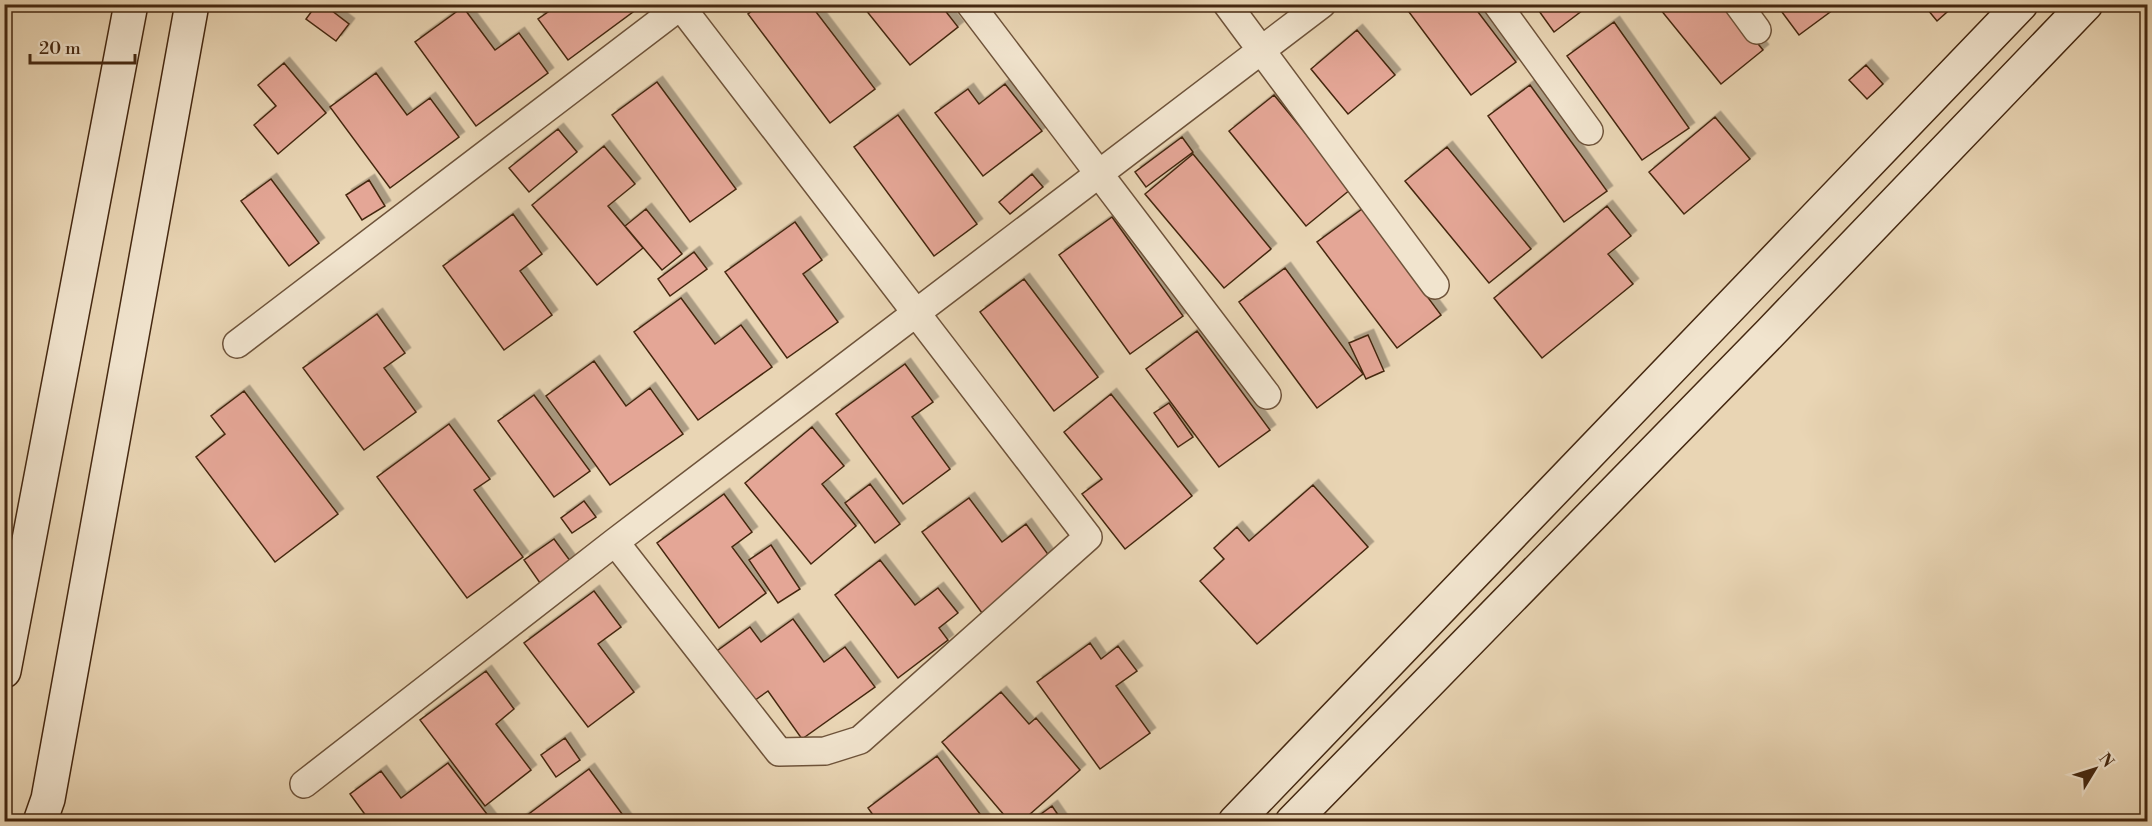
<svg xmlns="http://www.w3.org/2000/svg" width="2152" height="826" font-family="'Libre Bodoni',serif">
	<style>
		.building { fill: #e4a696; stroke: #452811; stroke-width: 1.5; filter: url(#shadow) }
		.lines { fill: none; stroke-linecap: round; stroke-linejoin: round }
		.street-casing { stroke: #6e533a; stroke-width: 30 }
		.secondary-casing { stroke: #452811; stroke-width: 36 }
		.street { stroke: #f1e4ce; stroke-width: 27 }
		.secondary { stroke: #f1e4ce; stroke-width: 33 }
	</style>
	<defs>
		<filter id="shadow"><feDropShadow dx="5.5" dy="-5.5" stdDeviation="0" flood-color="#0004"/></filter>
	</defs>
	<rect width="100%" height="100%" fill="#e9d5b4"/>
	<filter id="stains"><feTurbulence type="fractalNoise" baseFrequency=".00333" numOctaves="4"/><feColorMatrix values="0 0 0 0 .2 0 0 0 0 .09 0 0 0 0 .02 0 0 0 .5 -.17"/></filter>
	<radialGradient id="worn" r=".72"><stop offset=".6" stop-color="#630" stop-opacity="0"/><stop offset="1" stop-color="#630" stop-opacity=".3"/></radialGradient>
	<!-- building -->
	<path class="building" d="M317,4h6l26,20 -13,17 -30,-22z
		M553,4h81l3,5 -69,51 -30,-41 17,-12z
		M761,4h49l65,85 -45,34 -82,-109z
		M861,4h79l18,23 -48,38z
		M1403,4h69l44,58 -45,33z
		M1534,4h57l-37,28z
		M1656,4h70l37,46 -42,34z
		M1776,4h65l-42,31z
		M1923,4h33l-19,17z
		M463,7l32,43 24,-17 29,40 -72,53 -61,-84z
		M1614,22l75,106 -47,32 -75,-104z
		M1357,30l38,45 -47,39 -37,-45z
		M284,63l42,50 -48,41 -24,-29 22,-19 -18,-21z
		M1866,65l17,19 -16,15 -18,-19z
		M376,73l31,42 23,-17 29,39 -69,51 -60,-81z
		M657,82l79,107 -46,33 -78,-107z
		M1005,84l37,47 -59,45 -48,-63 33,-24 11,15z
		M1530,85l77,106 -43,31 -76,-106z
		M1274,95l77,94 -45,37 -77,-95z
		M898,115l79,109 -43,32 -80,-109z
		M1715,117l35,42 -66,55 -35,-42z
		M558,129l19,23 -48,40 -20,-24z
		M1182,137l11,15 -47,35 -11,-15z
		M604,146l31,38 -27,22 35,42 -46,37 -65,-80z
		M1447,147l84,102 -42,34 -84,-102z
		M1193,154l78,95 -47,39 -79,-94z
		M1032,174l11,13 -33,27 -11,-12z
		M271,179l48,64 -30,23 -48,-65z
		M369,180l16,26 -23,14 -16,-25z
		M1607,206l24,30 -23,18 25,30 -91,74 -48,-60z
		M646,209l36,45 -20,16 -37,-44z
		M1362,209l79,106 -44,33 -80,-106z
		M513,214l29,40 -22,17 32,44 -48,35 -61,-84z
		M1112,217l71,99 -53,38 -71,-99z
		M795,222l27,38 -19,14 35,48 -51,36 -62,-86z
		M694,252l13,17 -37,27 -12,-17z
		M1285,268l78,106 -46,34 -78,-106z
		M1024,279l74,98 -44,34 -74,-99z
		M681,298l34,46 26,-19 31,42 -74,53 -64,-88z
		M377,314l28,39 -21,15 32,44 -52,38 -61,-82z
		M1197,331l73,99 -51,37 -73,-98z
		M1368,335l16,36 -18,8 -17,-36z
		M594,361l32,45 24,-18 33,46 -73,51 -64,-89z
		M905,364l28,38 -21,15 38,52 -47,35 -67,-90z
		M244,391l94,123 -63,48 -79,-105 29,-23 -14,-18z
		M1111,394l81,102 -67,53 -43,-55 20,-15 -38,-47z
		M534,395l56,76 -36,26 -56,-76z
		M1169,403l24,34 -15,10 -24,-34z
		M449,424l41,55 -16,11 49,67 -56,41 -90,-121z
		M812,427l32,39 -22,18 34,42 -45,38 -66,-81z
		M870,484l30,40 -25,19 -30,-40z
		M1313,485l55,62 -111,97 -57,-63 24,-22 -10,-11 23,-21 12,14z
		M724,494l28,38 -20,15 34,46 -47,35 -62,-85z
		M969,498l33,44 24,-18 29,40 -70,53 -63,-85z
		M584,501l12,16 -24,16 -11,-15z
		M554,539l17,23 -31,21 -16,-23z
		M771,545l29,44 -22,14 -29,-43z
		M880,560l35,45 23,-17 20,25 -19,15 9,12 -50,38 -63,-83z
		M594,591l27,36 -23,17 36,48 -46,35 -64,-84z
		M793,619l31,43 21,-15 30,40 -73,52 -34,-48 -17,12 -37,-50 36,-26 11,15z
		M1090,643l11,16 17,-13 19,25 -21,15 34,47 -50,36 -63,-87z
		M486,671l28,38 -18,15 35,46 -46,36 -65,-86z
		M1001,692l28,32 7,-6 44,52 -59,52h-11l-68,-80z
		M565,738l15,22 -24,17 -15,-22z
		M937,756l49,66h-108l-10,-14z
		M448,763l45,59h-126l2,-2 -19,-26 31,-23 20,27z
		M589,769l39,53h-110z
		M1052,806l11,16h-33z"/>
	<g class="lines">
		<defs>
			<path id="street" d="M970,4l297,391
				M1227,4l208,281
				M1497,4l92,127
				M1738,4l19,26
				M237,344l446,-340
				M615,542l164,210 46,-1 35,-11 228,-203 -409,-533
				M304,784l311,-242 707,-538"/>
			<path id="secondary" d="M4,671l127,-667
				M40,822l8,-23 144,-795
				M1235,822l786,-818
				M1292,822l478,-489 316,-329"/>
		</defs>
		<!-- street casing -->
		<use href="#street" class="street-casing"/>
		<!-- secondary casing -->
		<use href="#secondary" class="secondary-casing"/>
		<!-- street -->
		<use href="#street" class="street"/>
		<!-- secondary -->
		<use href="#secondary" class="secondary"/>
	</g>
	<!-- margin -->
	<rect width="2152" height="826" fill="none" stroke="#e9d5b4" stroke-width="24"/>
	<rect x="6" y="6" width="2140" height="814" fill="none" stroke="#452811" stroke-width="3"/>
	<rect x="12" y="12" width="2128" height="802" fill="none" stroke="#452811" stroke-width="1.5"/>
	<!-- north arrow -->
	<g transform="translate(2095 769) rotate(52)" stroke="#f1e4ce" stroke-width="4.5" paint-order="stroke">
	<path d="M0-4.5L10 22L0 15L-10 22Z" fill="#452811"/>
	<text y="-9" font-size="16" font-weight="bold" text-anchor="middle" fill="#452811">N</text>
	</g>
	<!-- scale -->
	<path d="M30 54v9h105v-9" fill="none" stroke="#452811" stroke-width="3"/>
	<text x="39" y="54" font-size="18" fill="#452811" stroke="#f1e4ce" stroke-width="4.5" paint-order="stroke">20 m</text>
	<rect width="100%" height="100%" filter="url(#stains)"/>
	<rect width="100%" height="100%" fill="url(#worn)"/>
</svg>
